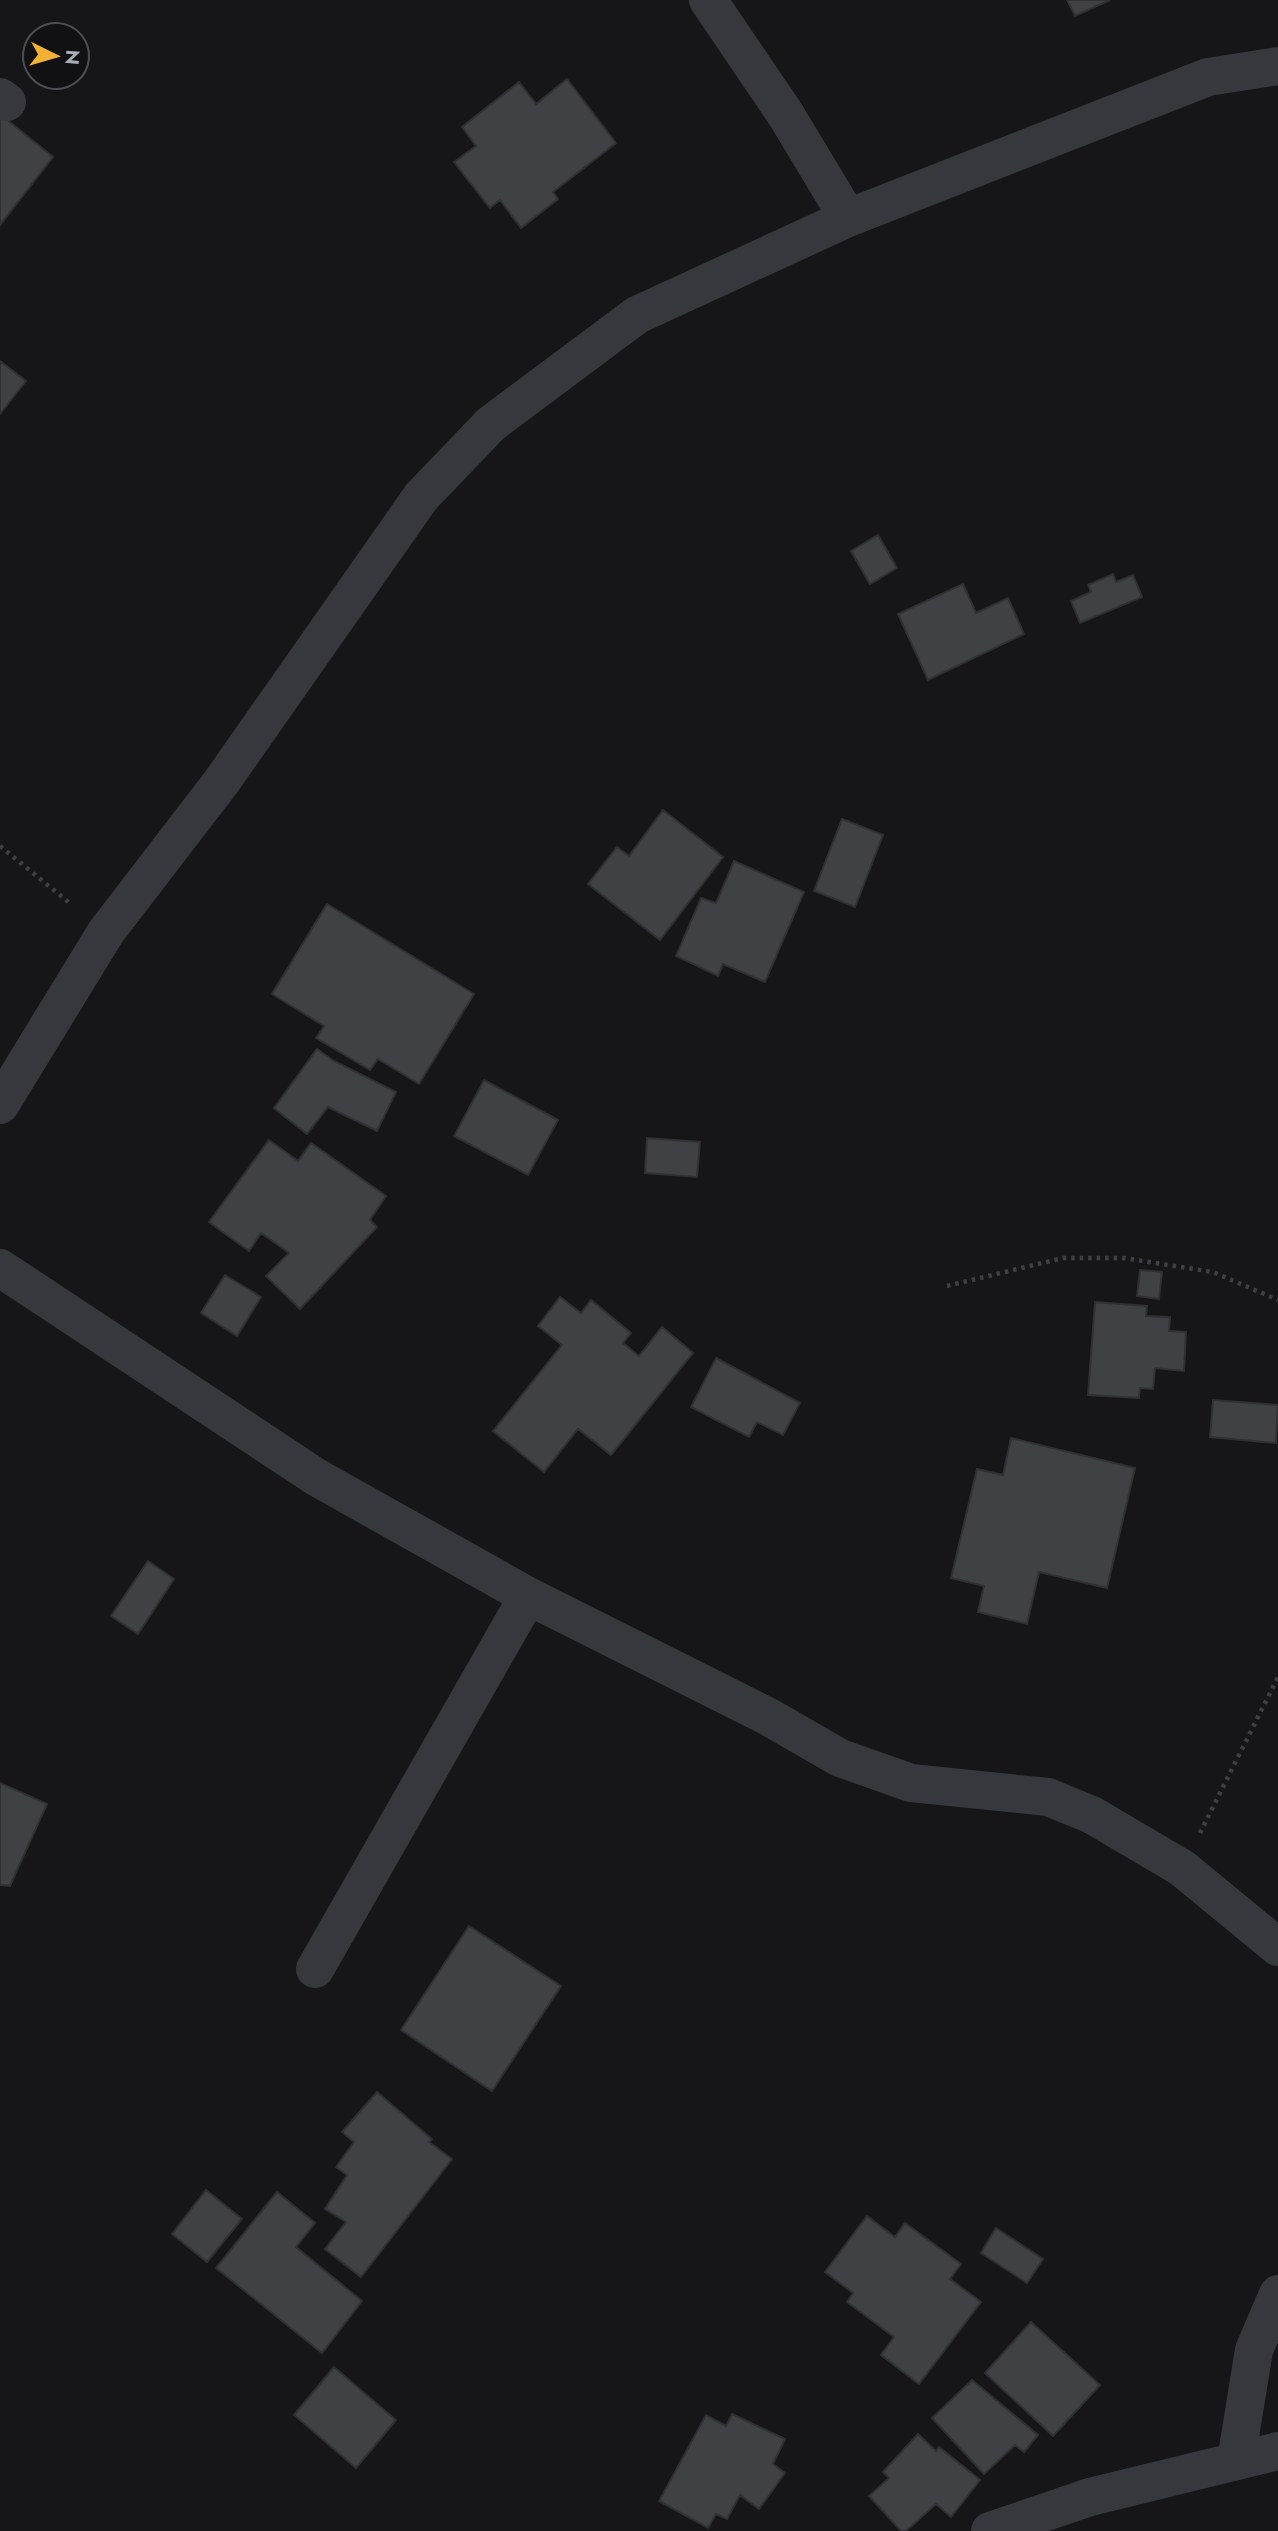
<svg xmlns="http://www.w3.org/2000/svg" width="1278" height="2531" font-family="Jost,sans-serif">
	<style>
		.building { fill: #404145; stroke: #303034; stroke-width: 2 }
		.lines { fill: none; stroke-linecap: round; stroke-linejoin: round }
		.path { stroke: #3d3f44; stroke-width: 4.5; stroke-dasharray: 3.5 5; stroke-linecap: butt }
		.minor { stroke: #37383d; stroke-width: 38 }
	</style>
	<rect width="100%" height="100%" fill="#161618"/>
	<!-- building -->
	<path class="building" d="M1067,0h43l-35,16z
		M567,79l49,64 -63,49 5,7 -37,29 -21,-28 -10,8 -36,-46 22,-16 -14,-19 57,-45 17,22z
		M0,114l53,43 -53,68z
		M0,361l26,20 -26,33z
		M878,535l19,33 -27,16 -19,-33z
		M1113,574l3,8 17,-7 9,22 -62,26 -9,-22 20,-9 -3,-7z
		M963,584l13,29 32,-15 16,36 -96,46 -30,-66z
		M663,810l60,47 -63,83 -72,-56 29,-37 12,9z
		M842,819l41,16 -28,72 -41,-16z
		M734,861l70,31 -39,90 -42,-18 -5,12 -42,-20 25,-58 15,5z
		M327,904l147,90 -55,90 -41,-25 -8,11 -54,-32 8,-12 -52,-32z
		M317,1049l17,12 62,31 -19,39 -49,-24 -21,27 -33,-26z
		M484,1080l74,40 -30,55 -74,-39z
		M647,1138l53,4 -3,35 -52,-4z
		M269,1140l29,21 13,-18 75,53 -16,24 7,7 -77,82 -34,-33 23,-23 -28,-20 -12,18 -40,-29z
		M1140,1270l22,2 -3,27 -22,-3z
		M225,1275l36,22 -24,39 -36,-23z
		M560,1297l21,16 10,-13 40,33 -8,10 16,13 23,-29 31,26 -82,102 -33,-26 -34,43 -51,-41 69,-86 -24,-19z
		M1095,1302l52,4 -1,10 24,1 -1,14 17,1 -2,39 -29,-3 -2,21 -13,-1 -1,10 -51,-3z
		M716,1358l84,45 -17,32 -26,-13 -8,15 -58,-30z
		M1213,1400l65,5 -2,38 -66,-6z
		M1011,1438l124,30 -28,120 -68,-16 -12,52 -49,-12 6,-26 -33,-8 26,-109 26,6z
		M148,1561l26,18 -36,55 -27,-18z
		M0,1783l47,21 -37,82 -10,-1z
		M469,1926l92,60 -69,105 -91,-61z
		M377,2092l55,47 -3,3 23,17 -91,118 -36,-28 21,-27 -21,-13 22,-34 -11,-8 18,-25 -12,-10z
		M206,2190l36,29 -35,43 -35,-28z
		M277,2192l38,31 -19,24 66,54 -40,52 -106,-85z
		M867,2216l28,21 10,-14 56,41 -11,15 31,23 -62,82 -38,-29 13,-18 -47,-35 6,-9 -28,-21z
		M996,2228l47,31 -16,24 -46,-30z
		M1031,2322l69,63 -47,51 -68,-63z
		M334,2367l62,53 -40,48 -62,-53z
		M972,2380l66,55 -14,17 -9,-7 -31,29 -52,-56z
		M732,2414l53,25 -12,25 12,9 -26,36 -19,-14 -13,24 -11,-5 -8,14 -49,-27 47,-86 20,11z
		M918,2434l18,17 3,-4 41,33 -29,37 -15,-13 -30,27h-5l-32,-35 20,-18 -6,-6z"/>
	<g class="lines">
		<!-- path -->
		<path class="path" d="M0,846l72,59
			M947,1286l116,-28h61l89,14 65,28
			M1200,1833l78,-156"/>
		<!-- minor -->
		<path class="minor" d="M708,0l78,115 62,103
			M0,97l7,5
			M0,1105l106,-173 116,-151 199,-284 70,-73 146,-109 211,-97 360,-141 70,-11
			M0,1268l316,209 212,119 241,121 71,41 71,25 137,14 44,18 90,53 96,79
			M315,1969l213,-373
			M1236,2461l18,-111 24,-56
			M990,2531l100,-34 188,-46"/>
	</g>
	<!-- north arrow -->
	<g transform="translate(56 56) rotate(95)"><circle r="33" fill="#111113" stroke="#4d4f55" stroke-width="2"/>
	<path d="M0-5L12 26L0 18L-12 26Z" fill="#f2b134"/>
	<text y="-10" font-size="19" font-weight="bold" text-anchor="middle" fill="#a8adb8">N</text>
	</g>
</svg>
